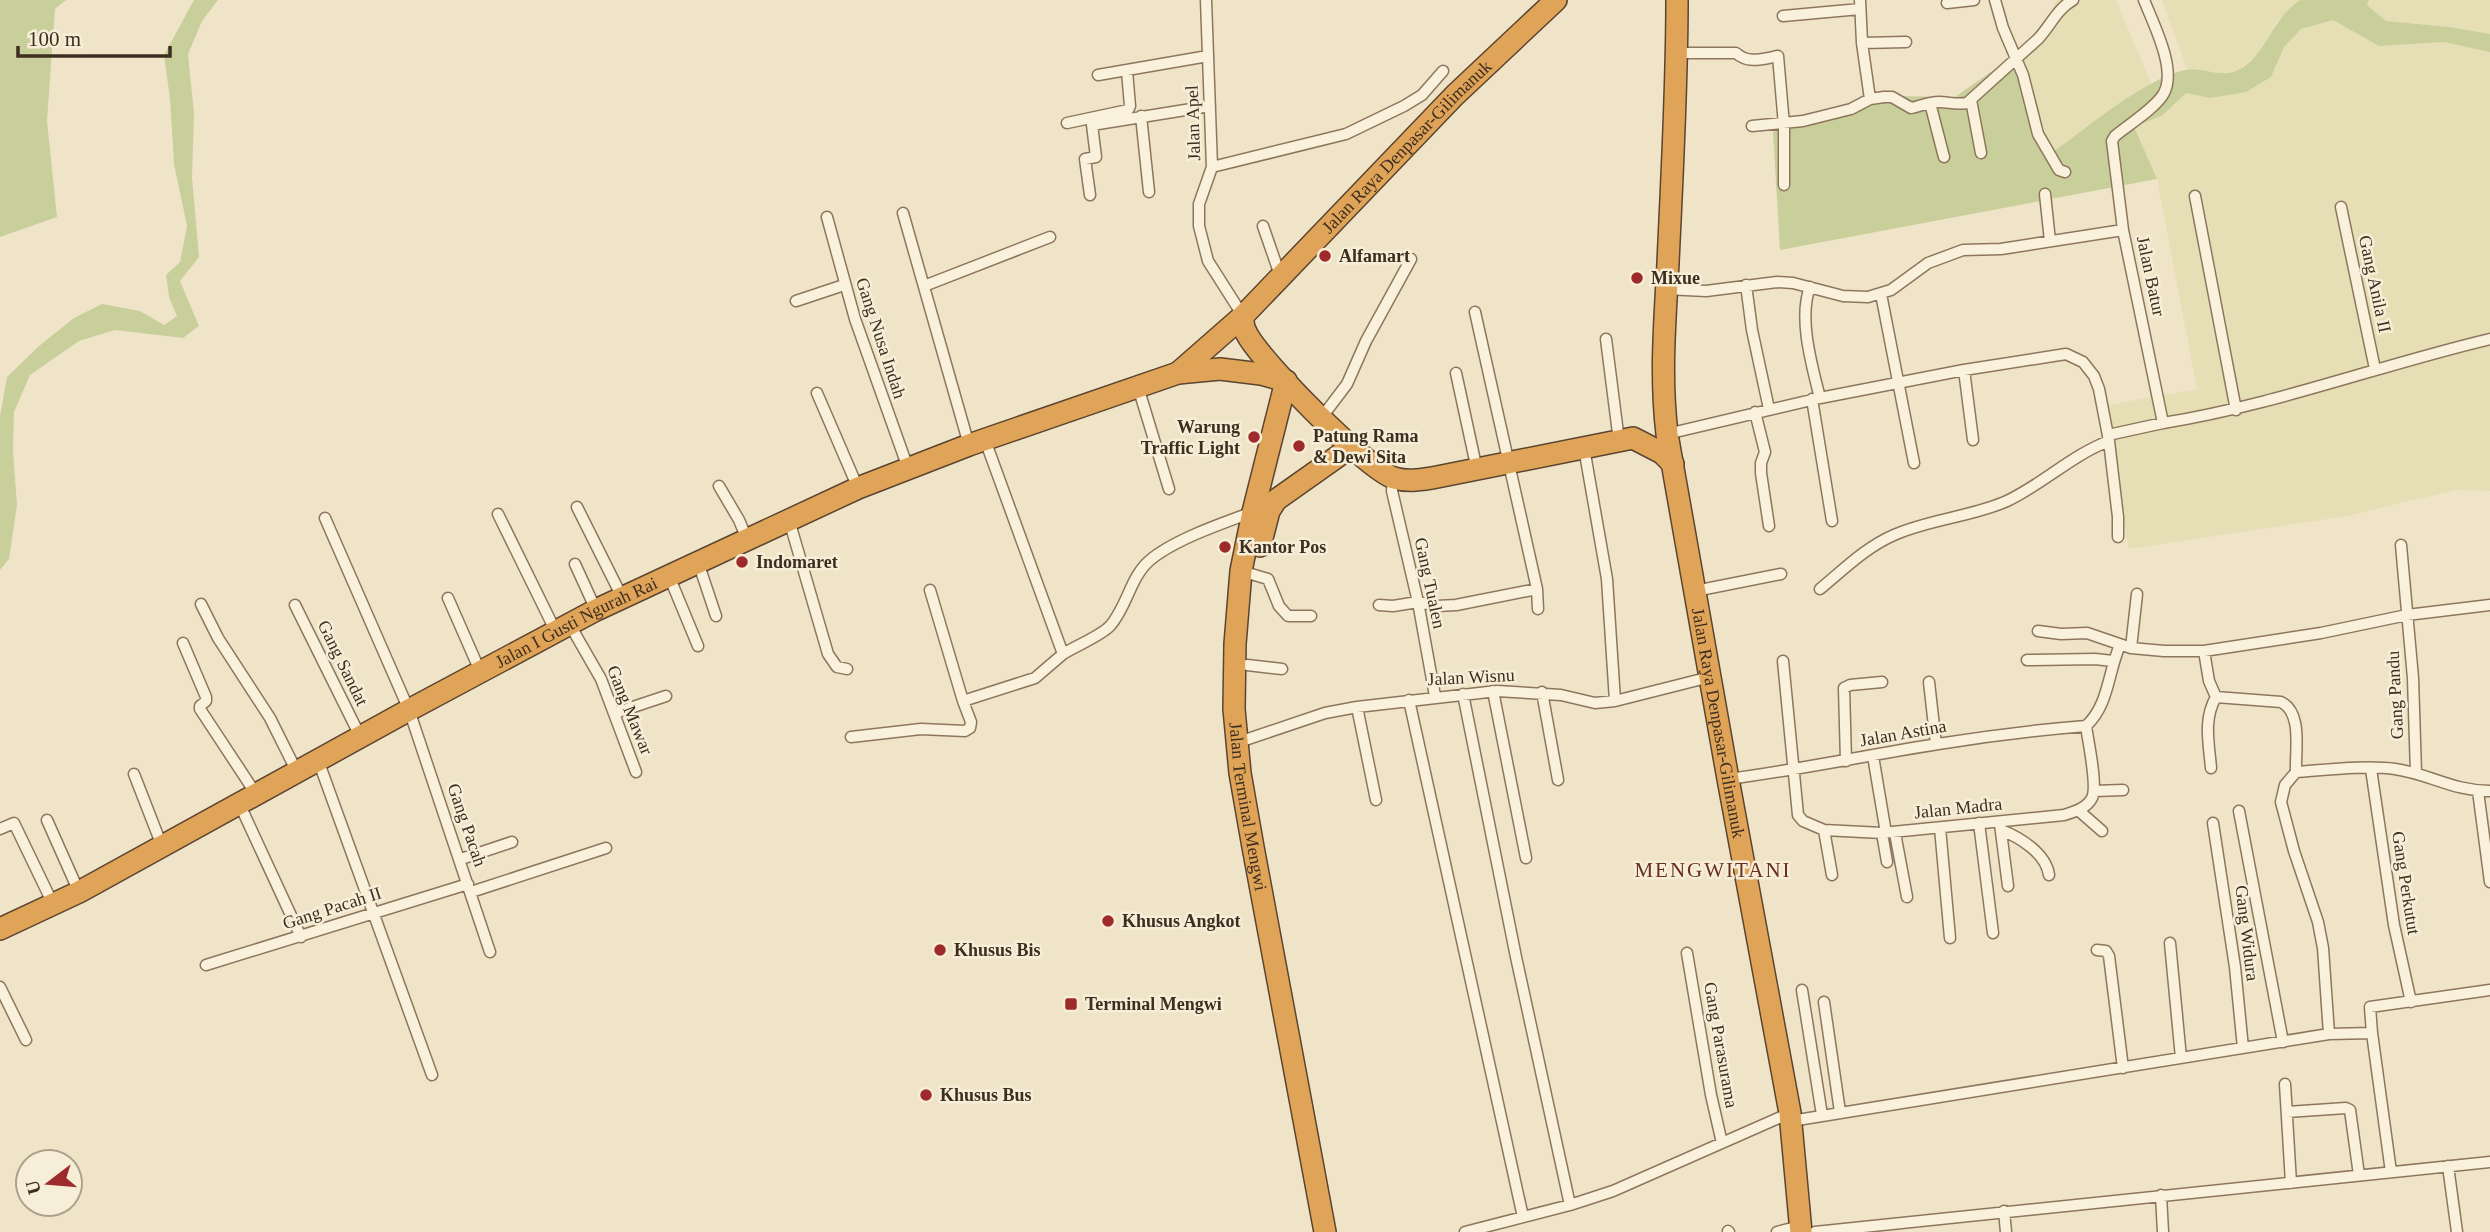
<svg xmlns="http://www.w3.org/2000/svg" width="2490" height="1232" font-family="Georgia,serif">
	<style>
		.farmland { fill: #e6deb5 }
		.green { fill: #c9cf9b }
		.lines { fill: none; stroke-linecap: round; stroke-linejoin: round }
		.street-casing { stroke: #8d765c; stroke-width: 13 }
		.highway-casing { stroke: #5b4430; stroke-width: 24 }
		.street { stroke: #faf1dc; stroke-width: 10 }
		.highway { stroke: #e0a458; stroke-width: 21 }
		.poi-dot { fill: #9e2a2b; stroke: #f7eed8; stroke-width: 2.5 }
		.labels { text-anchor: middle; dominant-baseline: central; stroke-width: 5; stroke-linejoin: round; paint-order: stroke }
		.street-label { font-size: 18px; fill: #3d2e20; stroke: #f7eed8 }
		.poi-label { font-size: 18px; font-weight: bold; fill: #3d2e20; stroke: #f7eed8; text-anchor: start }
		.quarter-label { font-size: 21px; letter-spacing: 2px; fill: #6b2e1e; stroke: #f7eed8 }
	</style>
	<rect width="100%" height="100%" fill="#f0e4c8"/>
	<!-- farmland -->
	<path class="farmland" d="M2056,0h60l35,83 -102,72 -34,-100 34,-35z
		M2162,0h139l-25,22 -17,30 -21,18 -20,4 -31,-5z
		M2369,0h121v34l-41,-7 -63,-6 -19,-16z
		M2333,20l46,26 65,-4 46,10v439l-34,-1 -109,26 -218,33 -27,-143 95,-17 -40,-210 -24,-52 30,-12 23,-22 24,5 61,-21 13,-30 17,-18z"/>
	<!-- green -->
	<path class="green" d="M0,0h66l-11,9 -8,112 10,96 -57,20z
		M194,0h24l-16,21 -14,33 6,60 -2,63 7,80 -19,24 19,45 -16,12 -68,-8 -36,11 -49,34 -16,37 -1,39 4,54 -8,54 -9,11v-154l7,-39 32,-31 35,-28 28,-14 38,7 24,14 13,-9 -8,-19 -3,-22 14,-13 7,-36 -13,-62 -4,-65 -6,-44z
		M2301,0h68l-2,5 19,16 63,6 41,7v18l-46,-10 -65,4 -46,-26 -32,9 -17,18 -13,30 -25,15 -36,6 -24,-5 -23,22 -29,12 23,52 -377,71 -7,-118 120,-36 62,1 60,-42 22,48 12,52c37,-26 93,-75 136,-85 17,-4 35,9 53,0 28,-13 34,-54 63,-70z"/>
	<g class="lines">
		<defs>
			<path id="street" d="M1206,0l6,167 -13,37v22l9,35 35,55
				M1860,0l2,43 8,56
				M1995,0l8,28 20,47 15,59 21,36 6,2
				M1947,3l27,-3
				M1783,16l77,-7
				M1862,43l44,-1
				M1677,53h59c12,11 26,6 42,3l6,69v60
				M1098,75l110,-19
				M1971,100l10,53
				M1930,103l14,54
				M1141,116l8,76
				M1067,123l61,-13 2,-4 -3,-35
				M1752,126l51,-5 48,-12 19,-10 14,-2h8l19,11c9,-2 18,-6 28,-6 10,0 17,3 28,1l71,-64c13,-14 19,-30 35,-39
				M1212,167l134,-33 58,-28 18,-11 21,-24
				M2045,194l5,47
				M1090,195l-5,-36 11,-2 -4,-32 118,-19
				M2195,196l41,214
				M2341,207l34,162
				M903,213l66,232
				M827,217l28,102 53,149
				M1263,226l18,52
				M2123,230l-11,-89 3,-5c13,-11 42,-29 49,-43 13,-24 -11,-70 -20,-93
				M1746,285l6,45 17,79
				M924,286l126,-49
				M1810,287c-12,31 2,79 10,111
				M1666,289l40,2 71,-9 16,1 50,13 25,1 23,-7 37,-27 35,-13 38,-1 122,-19 40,193c112,-18 217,-58 327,-84
				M1881,294l33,169
				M796,301l48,-16
				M1475,312l62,277 1,20
				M1606,339l13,102
				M1964,370l9,70
				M1456,373l21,97
				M1138,387l31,102
				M817,393l41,95
				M1812,399l20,122
				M1755,412l10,40 -4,11v10l8,53
				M1322,417l25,-33 19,-43 45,-82
				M1667,434l153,-36 144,-28 102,-16 17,8 11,14 5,13 10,52 9,76v20
				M2108,435l55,-12
				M985,440l78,214c14,-9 36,-17 47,-28 17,-19 20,-48 39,-65 24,-21 74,-38 104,-49
				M1584,448l23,131 8,122
				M1393,477l-1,14 26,111 17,94
				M719,486l20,34 8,19
				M577,507l45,90
				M498,514l58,118
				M325,518l84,192 81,242
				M789,520l39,134 9,13 10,2
				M2401,545l12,133 3,95
				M698,562l18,54
				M575,564l21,46
				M1241,571l27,8 11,27 9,10h23
				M669,576l29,70
				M1820,589c23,-19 46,-42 74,-54 36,-16 77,-18 113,-34 36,-17 65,-46 102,-60
				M930,590l33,111
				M1695,591l86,-17
				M448,598l32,73
				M201,604l17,34 52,80 27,54
				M295,605l65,131
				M1379,605l14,1 25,-4 19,4 19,-1 81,-16
				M570,625l31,54 35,93
				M2038,631l23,3 26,-1 44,15 33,3h40l117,-18 86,-18 83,-10
				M183,643l23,54v4l-6,5v3l56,85
				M2131,648l6,-54
				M2204,651l5,30 7,16 65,5c22,11 14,48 15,70
				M2027,660l68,-1 18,2
				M1783,661l15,154 5,6 21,9 58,3 182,-18c10,-3 23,-7 28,-17 6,-12 -4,-57 -6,-72
				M1247,665l35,4
				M1929,682l7,62
				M1493,691l33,167
				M1542,692l16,88
				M1463,694l53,263 54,248
				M1409,700l114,517
				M1357,707l19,93
				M615,713l51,-17
				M2086,726c23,-21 22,-54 34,-81
				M851,737l70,-8 44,2 5,-3 1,-6 -8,-21 72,-23 28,-24
				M1236,743l89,-30 32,-6 140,-16 64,4 34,8 20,-2 95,-24
				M1873,756l13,77
				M318,760l114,315
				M1846,761l-2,-73 6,-3 32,-3
				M2211,768c-2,-24 -8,-49 5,-71
				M2371,769l23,156 17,77
				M134,774l28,72
				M1728,779c70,-9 140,-24 210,-35 49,-8 98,-14 148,-18
				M2094,791l29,-1
				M2478,791l12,91
				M239,803l62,134
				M2078,810l24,21
				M2239,811l44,231
				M47,820l32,72
				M1979,823l14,110
				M2213,823l22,144 8,81
				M2000,824l8,62
				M1940,828l10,110
				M0,829l14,-6 39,81
				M1824,830l8,45
				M2001,830c18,7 45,23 48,45
				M1882,833l5,29
				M1895,833l12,64
				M461,859l51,-17
				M471,892l135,-44
				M2170,943l11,115
				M2097,950l9,1 3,5 14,112
				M1687,953l24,142 11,48
				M206,965l262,-81
				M0,987l26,53
				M1802,990l20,125
				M1824,1002l16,110
				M2329,1034l-6,-86 -5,-26 -24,-71 -13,-49 4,-17 11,-13c29,-2 71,-7 99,-3 35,5 58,22 95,22
				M2285,1084l6,99
				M2287,1112l59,-4 4,2 9,65
				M1791,1121l538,-87 43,-1
				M2448,1166l9,66
				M2391,1172l-19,-139 -2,-26 120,-17
				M2161,1195l2,37
				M2004,1211l2,21
				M1728,1231l1,1
				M1465,1232l105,-27 43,-14 177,-78
				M1777,1232l23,-6
				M1815,1232l675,-70"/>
			<g id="highway">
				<path id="s1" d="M1677,0c0,88 -5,175 -9,263 -3,59 -8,111 -1,171l61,345 62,334 11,119"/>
				<path d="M1243,316c-1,8 1,14 5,20 16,28 118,132 146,142 13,4 25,2 38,0l201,-40 29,15 11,11"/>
				<path id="s2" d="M1178,373l65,-57 212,-221 101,-95"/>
				<path id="s3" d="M1286,381l-33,131 -12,59 -6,73 -1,65 6,64 13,74 72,385"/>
				<path d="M1260,546l9,-35 7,-11 75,-53"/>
				<path id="s4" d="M0,929l79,-37 330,-182 187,-100 262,-122 111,-43 209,-72 42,-4 41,5 25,7"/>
			</g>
		</defs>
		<!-- street casing -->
		<use href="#street" class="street-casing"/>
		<!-- highway casing -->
		<use href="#highway" class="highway-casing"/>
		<!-- street -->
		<use href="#street" class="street"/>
		<!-- highway -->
		<use href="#highway" class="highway"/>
	</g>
	<!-- markers -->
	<g class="poi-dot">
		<circle cx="1325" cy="256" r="7"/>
		<circle cx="1637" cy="278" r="7"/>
		<circle cx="1254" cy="437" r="7"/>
		<circle cx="1299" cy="446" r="7"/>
		<circle cx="1225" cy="547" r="7"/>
		<circle cx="742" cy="562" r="7"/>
		<circle cx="1108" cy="921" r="7"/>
		<circle cx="940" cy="950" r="7"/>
		<rect x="1064" y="997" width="14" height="14" rx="3.5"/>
		<circle cx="926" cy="1095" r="7"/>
	</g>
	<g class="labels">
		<!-- street labels -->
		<g class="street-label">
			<text transform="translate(1193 123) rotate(-92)">Jalan Apel</text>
			<text stroke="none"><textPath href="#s2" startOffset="322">Jalan Raya Denpasar-Gilimanuk</textPath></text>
			<text transform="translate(2151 276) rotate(78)">Jalan Batur</text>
			<text transform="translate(2375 284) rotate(78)">Gang Anila II</text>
			<text transform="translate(881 338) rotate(72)">Gang Nusa Indah</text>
			<text transform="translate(1430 583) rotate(78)">Gang Tualen</text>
			<text stroke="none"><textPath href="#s4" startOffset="653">Jalan I Gusti Ngurah Rai</textPath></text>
			<text transform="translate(343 663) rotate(64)">Gang Sandat</text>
			<text transform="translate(1471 677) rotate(-3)">Jalan Wisnu</text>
			<text transform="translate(2395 695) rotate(-93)">Gang Pandu</text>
			<text transform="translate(630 710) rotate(68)">Gang Mawar</text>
			<text stroke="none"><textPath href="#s1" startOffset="728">Jalan Raya Denpasar-Gilimanuk</textPath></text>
			<text transform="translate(1903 733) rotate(-10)">Jalan Astina</text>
			<text stroke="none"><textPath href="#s3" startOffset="432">Jalan Terminal Mengwi</textPath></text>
			<text transform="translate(1958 808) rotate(-6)">Jalan Madra</text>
			<text transform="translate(467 825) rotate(71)">Gang Pacah</text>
			<text transform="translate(2406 883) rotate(81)">Gang Perkutut</text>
			<text transform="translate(332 908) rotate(-18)">Gang Pacah II</text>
			<text transform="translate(2247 933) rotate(83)">Gang Widura</text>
			<text transform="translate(1721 1045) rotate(80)">Gang Parasurama</text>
		</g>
		<!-- poi labels -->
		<g class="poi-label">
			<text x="1339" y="256">Alfamart</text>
			<text x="1651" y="278">Mixue</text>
			<text x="1240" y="427" text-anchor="end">Warung<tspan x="1240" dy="21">Traffic Light</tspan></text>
			<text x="1313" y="436">Patung Rama<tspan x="1313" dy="21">&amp; Dewi Sita</tspan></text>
			<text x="1239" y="547">Kantor Pos</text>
			<text x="756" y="562">Indomaret</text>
			<text x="1122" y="921">Khusus Angkot</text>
			<text x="954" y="950">Khusus Bis</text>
			<text x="1085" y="1004">Terminal Mengwi</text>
			<text x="940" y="1095">Khusus Bus</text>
		</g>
		<!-- quarter labels -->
		<g class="quarter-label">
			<text x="1713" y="870">MENGWITANI</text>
		</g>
	</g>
	<!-- north arrow -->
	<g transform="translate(49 1183) rotate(254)"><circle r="33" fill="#f7eed8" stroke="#ada18e" stroke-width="2"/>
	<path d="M0-5L12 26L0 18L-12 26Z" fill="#9e2a2b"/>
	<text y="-10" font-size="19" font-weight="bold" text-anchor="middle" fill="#3d2e20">U</text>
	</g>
	<!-- scale -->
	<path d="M18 46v10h152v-10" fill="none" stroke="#3d2e20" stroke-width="3.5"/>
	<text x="28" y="46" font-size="21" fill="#3d2e20" stroke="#f7eed8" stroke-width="5" paint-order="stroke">100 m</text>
</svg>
